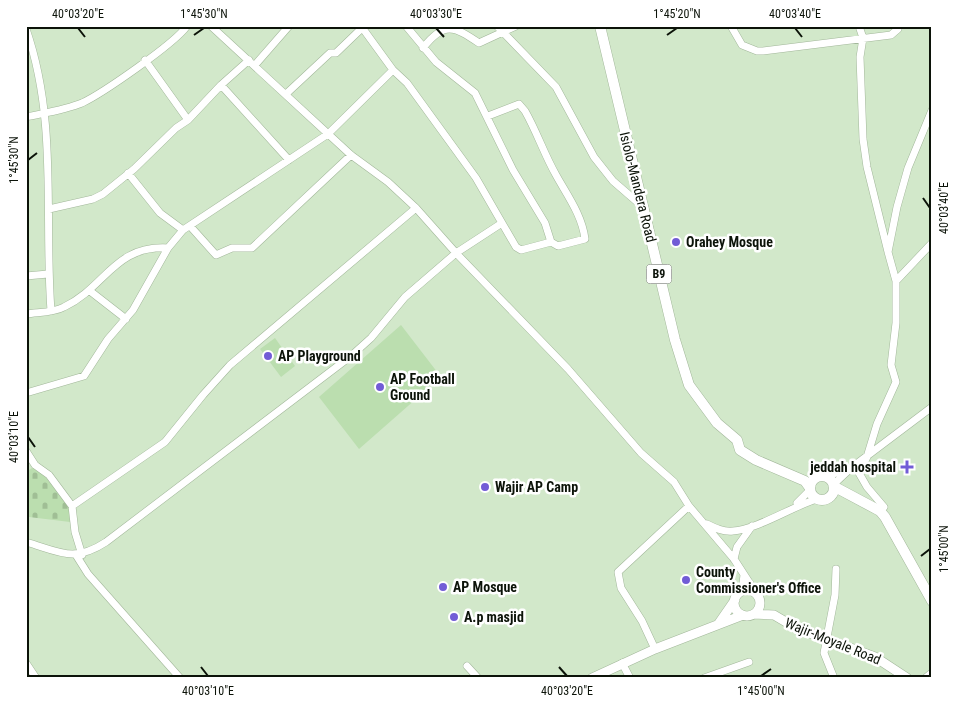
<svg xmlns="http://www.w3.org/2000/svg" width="958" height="704" font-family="'Roboto Condensed',sans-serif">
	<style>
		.grass { fill: #bbdeaf }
		.cemetery { fill: url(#cemetery-stones) }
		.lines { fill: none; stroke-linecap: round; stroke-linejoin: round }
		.minor-casing { stroke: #a2b79a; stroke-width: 8 }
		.major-casing { stroke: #a2b79a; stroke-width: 10 }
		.highway-casing { stroke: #a2b79a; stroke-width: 11 }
		.minor { stroke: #fff; stroke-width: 7 }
		.major { stroke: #fff; stroke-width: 9 }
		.highway { stroke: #fff; stroke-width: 10 }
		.ticks { fill: none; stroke: #0c1309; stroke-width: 2 }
		.poi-dot { fill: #725cd6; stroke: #fff; stroke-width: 2 }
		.labels { text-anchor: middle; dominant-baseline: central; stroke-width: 5; stroke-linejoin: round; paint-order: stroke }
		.shield { fill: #fff; stroke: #555a53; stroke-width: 1 }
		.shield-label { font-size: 12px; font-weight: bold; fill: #0c1309 }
		.street-label { font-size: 14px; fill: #0c1309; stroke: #fff }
		.poi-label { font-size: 14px; font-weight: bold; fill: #0c1309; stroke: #fff; text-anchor: start }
		.neatline { fill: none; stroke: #0c1309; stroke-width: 2 }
		.ticks-label { font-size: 12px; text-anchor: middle; fill: #0c1309 }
	</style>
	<defs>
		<pattern id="cemetery-stones" width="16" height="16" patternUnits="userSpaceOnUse" patternTransform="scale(1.25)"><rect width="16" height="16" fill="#bbdeaf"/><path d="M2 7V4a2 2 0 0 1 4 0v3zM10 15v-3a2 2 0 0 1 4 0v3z" fill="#a0be95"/></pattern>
	</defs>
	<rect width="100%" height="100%" fill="#d2e8ca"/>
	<!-- grass -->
	<path class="grass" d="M401,325l40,52 -82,72 -40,-52z
		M275,338l20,28 -14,11 -21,-28z"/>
	<!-- cemetery -->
	<path class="cemetery" d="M32,468l11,6 26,33 1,15 -41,-5 -3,-9v-36z"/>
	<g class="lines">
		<defs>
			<path id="minor" d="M211,26l140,129 37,27 28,26 40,45 112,116 73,84 33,29 15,24 45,53 22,34
				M406,26l30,36 39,31 38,77 32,53 6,19
				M497,26l59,61 38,70 19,24 30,26
				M731,26l11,19 15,6h6l128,-16 7,-6v-3
				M859,26l4,12 -3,19 3,82 4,28 21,85
				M26,29c32,91 18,188 25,282
				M423,48c21,-27 31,-22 56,-5l37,-17
				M145,60l43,60
				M255,65l34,-39
				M221,85l68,75
				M286,94l44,-41h6l26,-25
				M488,116l31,-12 6,7c12,21 19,43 31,64 11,20 26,40 29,64l-27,7 -7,-4 -30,8 -5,-3 -14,-24
				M26,117c18,-4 39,-7 56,-14 21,-10 92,-59 105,-77
				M128,173l32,40 23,17
				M49,209l44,-10 10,-5 31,-25 42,-41 12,-8 33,-35 28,-25
				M190,226l26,29 16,-7h20l99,-93
				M26,276l22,-2
				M896,281l-8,-29 9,-45 11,-39 24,-58
				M90,291l36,28
				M26,314c13,-2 27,-1 38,-7 42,-20 50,-62 104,-59l15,-18 145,-96 65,-64
				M26,393l58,-17 24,-37 25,-29 35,-62
				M26,451l9,14 14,10 23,31 3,26 7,23
				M827,476l19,-6
				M834,484l17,-16 81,-61
				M797,503l13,-13
				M72,506l93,-64 38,-47 27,-30 186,-157
				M880,511l4,-4 -17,-20 -8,-14 8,-16 10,-33 19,-42 -5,-17 5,-42v-42l36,-38
				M707,524c8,4 16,8 26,7 25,-2 58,-24 84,-32
				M26,542c34,10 48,21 80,0l245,-186 20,-18 34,-41 51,-44 46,-30 -26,-45 -69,-95 -14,-13 -32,-44
				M76,555l12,19 92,104
				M734,559l3,-12 15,-21
				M742,591l2,-16
				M655,649l-13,-28 -21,-33 -3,-16 71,-66
				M26,663l10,15
				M622,663l8,15
				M467,666l11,12
				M704,678l45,-16
				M834,678l-10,-25 11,-58 1,-26"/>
			<path id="major" d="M734 603a13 13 0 1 1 26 0a13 13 0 1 1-26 0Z
				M754,614l20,1 22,13 79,29 32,21
				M719,623l16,-23
				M592,678l63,-29 88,-34
				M927,678l5,-4"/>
			<path id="highway" d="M600,26l75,314 14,45 28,38 20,17 3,10 16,10 49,21 5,7
				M810 488a12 12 0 1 1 24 0a12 12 0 1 1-24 0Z
				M835,487l45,24 5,6 47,84"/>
		</defs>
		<!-- minor casing -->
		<use href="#minor" class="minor-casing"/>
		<!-- major casing -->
		<use href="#major" class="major-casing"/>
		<!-- highway casing -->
		<use href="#highway" class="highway-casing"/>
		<!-- minor -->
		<use href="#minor" class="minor"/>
		<!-- major -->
		<use href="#major" class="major"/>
		<!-- highway -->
		<use href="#highway" class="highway"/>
	</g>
	<!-- ticks -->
	<path class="ticks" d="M78,28l7,9M436,28l8,9M795,28l7,9M194,35l10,-7M667,35l10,-7M28,160l9,-7M923,198l7,10M28,437l7,10M921,556l9,-7M201,667l7,9M559,667l8,9M761,676l10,-7"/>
	<!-- markers -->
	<g class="poi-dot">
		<circle cx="676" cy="242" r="5"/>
		<circle cx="268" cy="356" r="5"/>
		<circle cx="380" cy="387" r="5"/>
		<path d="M904.5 459.5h5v5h5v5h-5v5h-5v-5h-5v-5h5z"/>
		<circle cx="485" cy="487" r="5"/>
		<circle cx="686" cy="580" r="5"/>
		<circle cx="443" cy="587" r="5"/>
		<circle cx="454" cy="617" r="5"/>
	</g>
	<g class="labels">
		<!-- shield labels -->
		<rect class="shield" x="646.5" y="264.5" width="25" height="19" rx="4"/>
		<g class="shield-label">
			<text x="659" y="274">B9</text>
		</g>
		<!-- street labels -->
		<g class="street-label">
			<text transform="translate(638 187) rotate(76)">Isiolo-Mandera Road</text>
			<text transform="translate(833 641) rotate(22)">Wajir-Moyale Road</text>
		</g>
		<!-- poi labels -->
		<g class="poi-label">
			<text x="686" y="242">Orahey Mosque</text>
			<text x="278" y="356">AP Playground</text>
			<text x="390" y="379">AP Football<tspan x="390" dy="16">Ground</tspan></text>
			<text x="896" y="467" text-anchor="end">jeddah hospital</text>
			<text x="495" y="487">Wajir AP Camp</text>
			<text x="696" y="572">County<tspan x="696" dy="16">Commissioner's Office</tspan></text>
			<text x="453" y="587">AP Mosque</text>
			<text x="464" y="617">A.p masjid</text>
		</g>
	</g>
	<!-- border -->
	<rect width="958" height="704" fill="none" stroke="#ffffff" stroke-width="55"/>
	<rect x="28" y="28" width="902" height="648" class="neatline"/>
	<g class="ticks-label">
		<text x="78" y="18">40°03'20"E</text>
		<text x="204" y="18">1°45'30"N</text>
		<text x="436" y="18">40°03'30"E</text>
		<text x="677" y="18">1°45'20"N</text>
		<text x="795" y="18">40°03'40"E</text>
		<text transform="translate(14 160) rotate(-90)" y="4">1°45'30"N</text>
		<text transform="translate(944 208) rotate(-90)" y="4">40°03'40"E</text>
		<text transform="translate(14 437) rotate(-90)" y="4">40°03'10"E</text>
		<text transform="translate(944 549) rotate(-90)" y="4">1°45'00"N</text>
		<text x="208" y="695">40°03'10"E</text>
		<text x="567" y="695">40°03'20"E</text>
		<text x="761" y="695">1°45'00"N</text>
	</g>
</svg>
